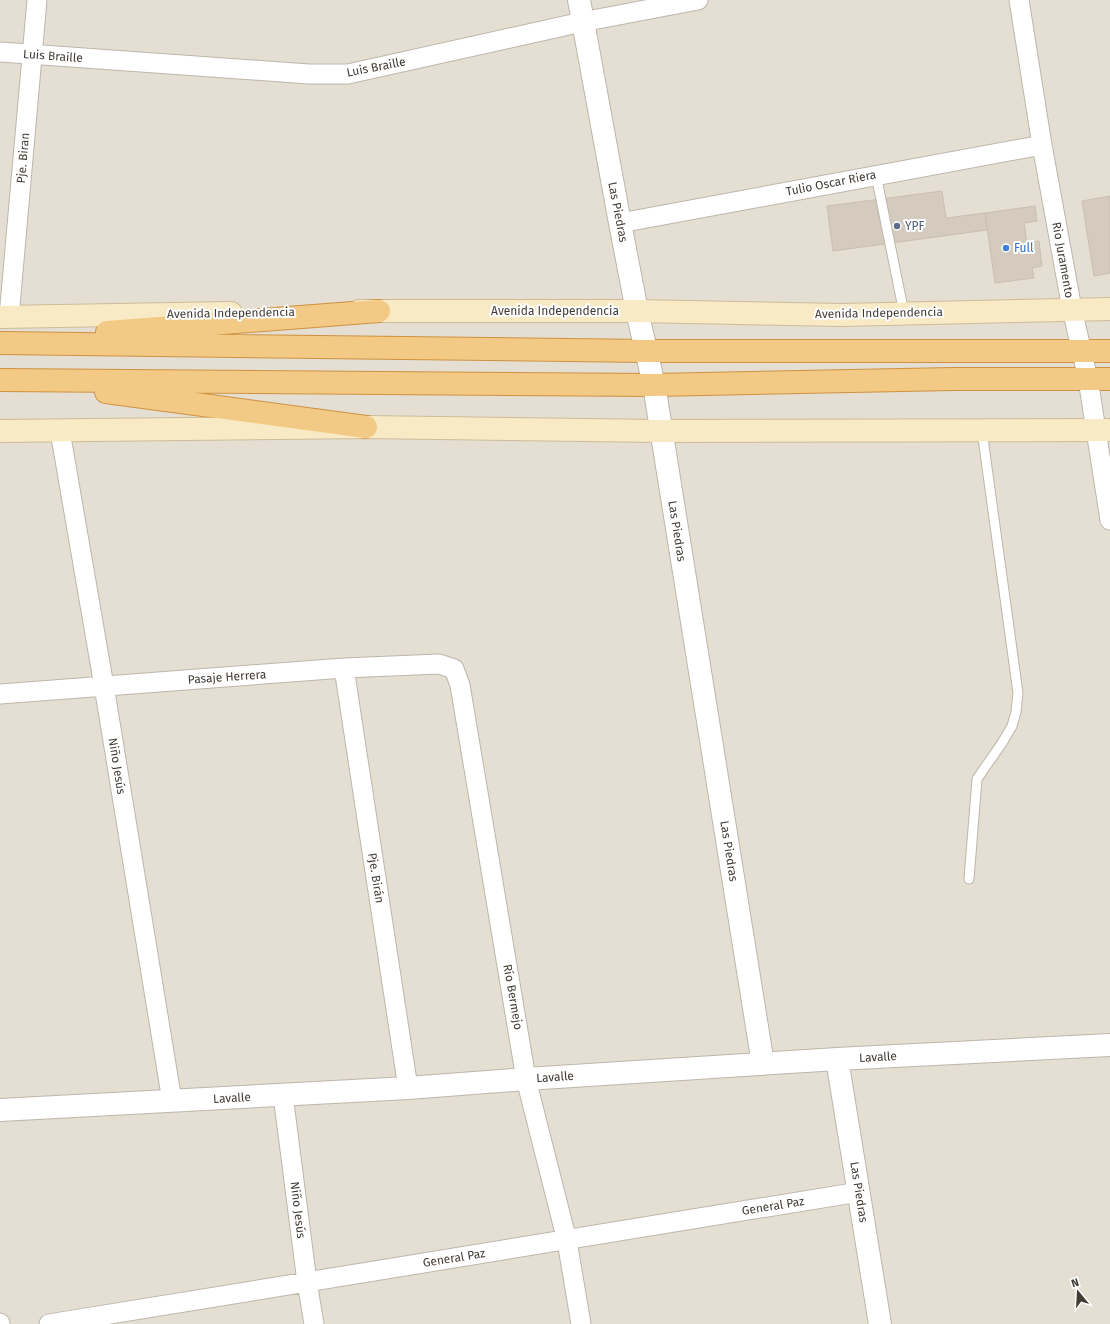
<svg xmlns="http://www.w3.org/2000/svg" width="1110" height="1324" font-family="'Fira Sans',sans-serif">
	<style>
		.residential { fill: #e4ded3 }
		.building { fill: #d4cabe; stroke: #cbbfaf }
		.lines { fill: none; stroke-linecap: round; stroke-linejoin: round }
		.service-casing { stroke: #beb6ab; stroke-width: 11 }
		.minor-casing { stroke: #beb6ab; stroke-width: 21 }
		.tertiary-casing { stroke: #beb6ab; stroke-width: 24 }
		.secondary-casing { stroke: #cdbc98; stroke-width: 24 }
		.trunk-casing { stroke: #ce9241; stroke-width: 24 }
		.service { stroke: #fff; stroke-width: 9 }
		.minor { stroke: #fff; stroke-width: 19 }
		.tertiary { stroke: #fff; stroke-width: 22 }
		.secondary { stroke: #f9eac6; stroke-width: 22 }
		.trunk { stroke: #f3ca85; stroke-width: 22 }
		.service-dot { fill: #5c6f8a; stroke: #fff; stroke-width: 1.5 }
		.shop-dot { fill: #3f7fe0; stroke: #fff; stroke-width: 1.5 }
		.labels { text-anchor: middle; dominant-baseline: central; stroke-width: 4; stroke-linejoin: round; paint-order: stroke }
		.street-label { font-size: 12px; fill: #423c35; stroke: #fff }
		.service-label { font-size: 12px; fill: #4e5e75; stroke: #fff; text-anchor: start }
		.shop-label { font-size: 12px; fill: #366cbe; stroke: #fff; text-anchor: start }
	</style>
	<rect width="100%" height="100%" fill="#f1ece5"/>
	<!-- residential -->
	<path class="residential" d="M0,0h1110v1324h-1110z"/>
	<!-- building -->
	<path class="building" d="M942,191l4,27 39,-5 2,17 -154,21 -6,-45z
		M1110,196v77l-16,3 -12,-75z
		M1035,206l2,15 -13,2 3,20 12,-2 3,25 -10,2 2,10 -39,5 -10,-70z"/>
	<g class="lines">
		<defs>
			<path id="service" d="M876,175l28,138
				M969,879l8,-100 25,-36 10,-17 4,-14 2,-19 -36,-262"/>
			<path id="minor" d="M1019,0l23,145 30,164 16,70 22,141
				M0,52l309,22h39l234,-52 116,-22
				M620,223l422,-78
				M9,317l28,-317
				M60,431l44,255 68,415
				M344,668l64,420
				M0,694l344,-26 95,-4 15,5 6,16 66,394 41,162 14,83
				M283,1095l24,187 7,42
				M0,1323v1
				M49,1324l810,-132"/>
			<path id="tertiary" d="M579,0l41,223 17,88 17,74 109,679
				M837,1059l43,265
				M0,1110l408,-22 118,-9 311,-20 273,-14"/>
			<path id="secondary" d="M359,311h278l205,4 268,-6
				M0,317l231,-4
				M0,431l366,-4 295,4 449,-1"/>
			<path id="trunk" d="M107,332l272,-21
				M0,343l647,8h463
				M0,380l654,5 299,-6h157
				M106,392l260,35"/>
		</defs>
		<!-- service casing -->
		<use href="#service" class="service-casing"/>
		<!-- minor casing -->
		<use href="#minor" class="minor-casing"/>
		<!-- tertiary casing -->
		<use href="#tertiary" class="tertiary-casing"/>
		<!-- secondary casing -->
		<use href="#secondary" class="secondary-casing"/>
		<!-- trunk casing -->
		<use href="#trunk" class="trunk-casing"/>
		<!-- service -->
		<use href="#service" class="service"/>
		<!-- minor -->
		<use href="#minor" class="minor"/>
		<!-- tertiary -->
		<use href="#tertiary" class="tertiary"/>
		<!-- secondary -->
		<use href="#secondary" class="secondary"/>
		<!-- trunk -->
		<use href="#trunk" class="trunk"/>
	</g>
	<!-- markers -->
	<circle class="service-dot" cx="897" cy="226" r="4"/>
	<circle class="shop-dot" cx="1006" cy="248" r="4"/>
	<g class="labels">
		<!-- street labels -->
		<g class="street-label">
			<text transform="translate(53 56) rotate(4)">Luis Braille</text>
			<text transform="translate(376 67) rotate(-11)">Luis Braille</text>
			<text transform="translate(23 158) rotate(-85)">Pje. Biran</text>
			<text transform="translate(831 183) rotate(-11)">Tulio Oscar Riera</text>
			<text transform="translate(618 212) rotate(79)">Las Piedras</text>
			<text transform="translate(1063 260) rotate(80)">Rio Juramento</text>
			<text x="555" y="311">Avenida Independencia</text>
			<text transform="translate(231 313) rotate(-1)">Avenida Independencia</text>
			<text transform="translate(879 313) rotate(-1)">Avenida Independencia</text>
			<text transform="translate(677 531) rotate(81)">Las Piedras</text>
			<text transform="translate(227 677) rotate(-4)">Pasaje Herrera</text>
			<text transform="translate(117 766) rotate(81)">Niño Jesús</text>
			<text transform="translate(729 851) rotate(81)">Las Piedras</text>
			<text transform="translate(376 878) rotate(81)">Pje. Birán</text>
			<text transform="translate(513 997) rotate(80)">Río Bermejo</text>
			<text transform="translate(878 1057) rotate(-3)">Lavalle</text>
			<text transform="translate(555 1077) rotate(-4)">Lavalle</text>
			<text transform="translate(232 1098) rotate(-3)">Lavalle</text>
			<text transform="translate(859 1192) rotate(81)">Las Piedras</text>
			<text transform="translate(773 1206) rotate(-9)">General Paz</text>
			<text transform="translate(298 1210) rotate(83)">Niño Jesús</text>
			<text transform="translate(454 1258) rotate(-9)">General Paz</text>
		</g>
		<!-- service labels -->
		<g class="service-label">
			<text x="905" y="226">YPF</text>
		</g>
		<!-- shop labels -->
		<g class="shop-label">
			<text x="1014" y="248">Full</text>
		</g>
	</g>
	<!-- north arrow -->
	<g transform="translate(1078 1292) rotate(342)" stroke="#ffffff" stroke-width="3" paint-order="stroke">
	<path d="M0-3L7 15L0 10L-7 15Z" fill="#423c35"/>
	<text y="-6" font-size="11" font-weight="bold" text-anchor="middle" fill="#423c35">N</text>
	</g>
</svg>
